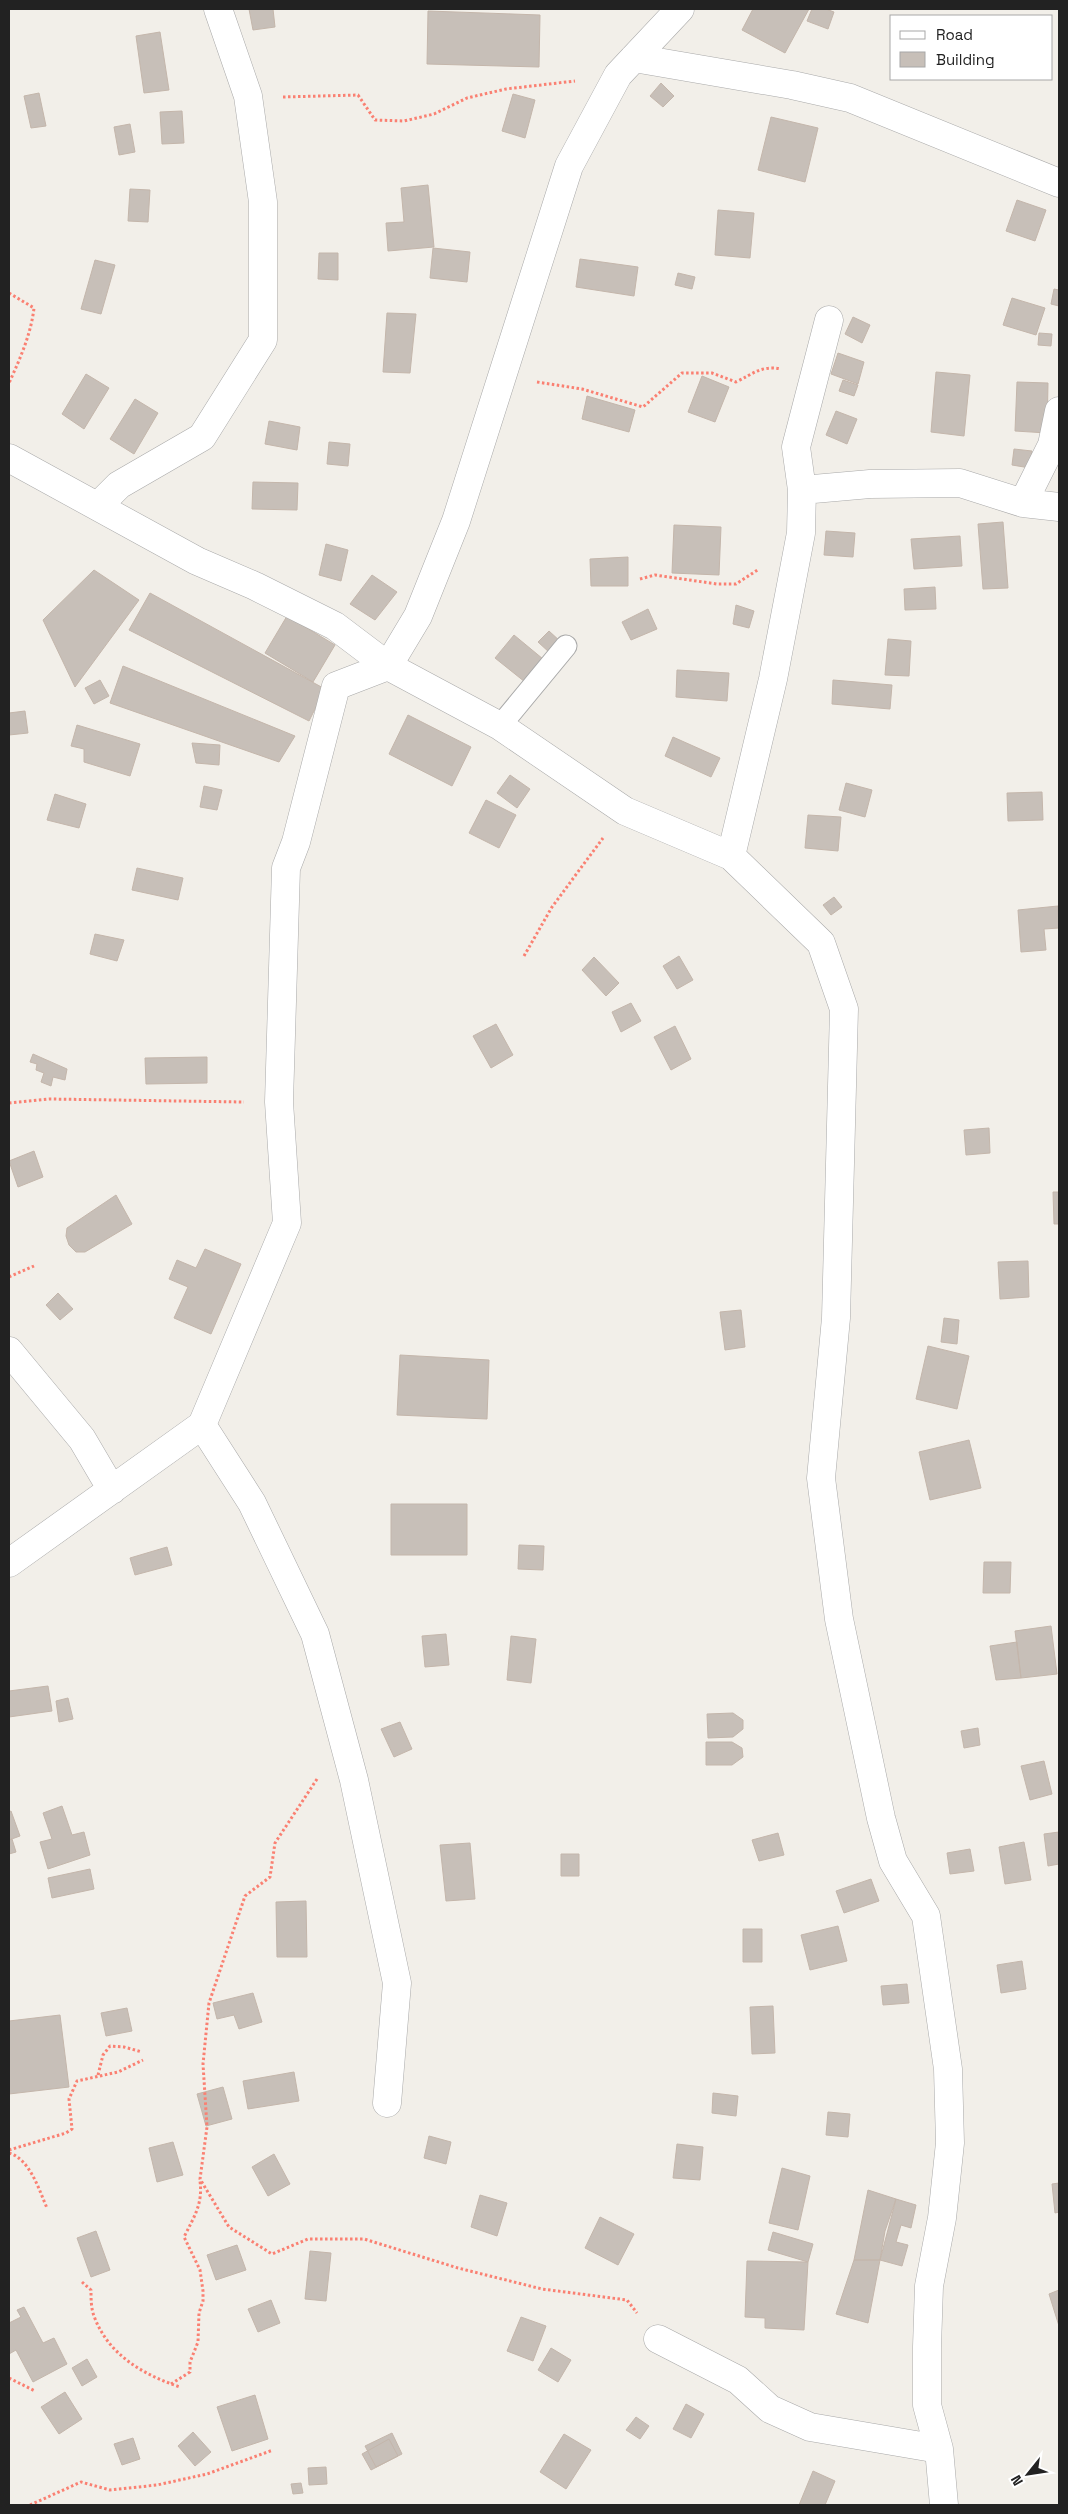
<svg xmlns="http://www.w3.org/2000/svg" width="1068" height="2514" font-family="'Space Grotesk',sans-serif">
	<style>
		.building { fill: #c7bfb8; stroke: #c4b6ab }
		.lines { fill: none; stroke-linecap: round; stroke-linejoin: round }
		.lane-casing { stroke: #a9a9a9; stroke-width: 23 }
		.street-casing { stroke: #a9a9a9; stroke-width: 29 }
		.path { stroke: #fa8072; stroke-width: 3; stroke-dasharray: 2.5 2.5; stroke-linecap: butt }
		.lane { stroke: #fff; stroke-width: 21 }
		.street { stroke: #fff; stroke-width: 28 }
	</style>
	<rect width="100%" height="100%" fill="#f2efe9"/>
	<!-- building -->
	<path class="building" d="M249,9h24l2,18 -22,3z
		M753,9h56l-24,44 -43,-23z
		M812,9h14l8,3 -6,17 -21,-8z
		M428,11l112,4 -1,52 -112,-3z
		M160,32l9,58 -25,3 -8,-57z
		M661,83l13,13 -11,11 -13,-11z
		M39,93l7,33 -15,2 -7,-32z
		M513,94l22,6 -10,38 -23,-7z
		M182,111l2,32 -22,1 -2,-32z
		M771,117l47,11 -13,54 -47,-12z
		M130,124l5,28 -16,3 -5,-28z
		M428,185l6,62 -46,4 -2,-28 18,-1 -3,-34z
		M130,189l20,1 -2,32 -20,-1z
		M1017,200l29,10 -11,31 -29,-10z
		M718,210l36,3 -4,45 -35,-3z
		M433,248l37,4 -3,30 -37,-4z
		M319,253h19v27l-20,-1z
		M580,259l58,8 -4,29 -58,-9z
		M95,260l20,5 -14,49 -20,-5z
		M678,273l17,4 -3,12 -17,-4z
		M1054,289l5,1v16l-8,-2z
		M1012,298l33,10 -9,27 -33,-10z
		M387,313l29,1 -6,59 -27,-1z
		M853,317l17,8 -8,18 -17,-9z
		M1039,333l13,1 -1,12 -13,-1z
		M838,353l26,9 -6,22 -27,-10z
		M936,372l34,3 -6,61 -33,-4z
		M86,374l23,14 -25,41 -22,-15z
		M702,376l27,11 -14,35 -27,-10z
		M843,380l15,5 -4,11 -15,-5z
		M1017,382l31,1 -1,50 -32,-2z
		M587,396l48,14 -6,22 -47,-13z
		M135,399l23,14 -24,41 -24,-15z
		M836,411l21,8 -10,25 -21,-9z
		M269,421l31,6 -3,23 -32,-6z
		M329,442l21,2 -2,22 -21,-2z
		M1014,449l18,2 -2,17 -18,-3z
		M253,482l45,1 -1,27 -45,-1z
		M1003,522l5,66 -25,1 -5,-65z
		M674,525l47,2 -2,48 -47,-2z
		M826,531l29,2 -2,24 -29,-2z
		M960,536l2,30 -48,3 -3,-30z
		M326,544l22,6 -7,31 -22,-6z
		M628,557v29h-37l-1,-27z
		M94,570l45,30 -64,87 -32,-67z
		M372,575l25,17 -22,28 -25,-16z
		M935,587l1,22 -31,1 -1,-21z
		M150,593l175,96 -16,32 -180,-91z
		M736,605l18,6 -5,17 -16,-4z
		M648,609l9,20 -26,11 -9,-18z
		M287,616l48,29 -22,37 -48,-29z
		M549,631l12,11 -11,11 -12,-11z
		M514,635l29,24 -18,23 -30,-24z
		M888,639l23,2 -2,35 -24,-1z
		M123,666l172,70 -16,26 -169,-59z
		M677,670l52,3 -2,28 -51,-4z
		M100,680l9,16 -15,8 -9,-16z
		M833,680l59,5 -2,24 -58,-5z
		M25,711l3,22 -19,2v-22z
		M408,715l63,32 -19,39 -63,-32z
		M77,725l63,19 -10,32 -46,-14v-13l-13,-3z
		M673,737l47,21 -9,19 -46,-21z
		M192,743l28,2 -1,20 -23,-2z
		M510,775l20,14 -13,19 -20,-15z
		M846,783l26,7 -7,27 -26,-7z
		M204,786l18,4 -5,20 -17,-3z
		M1042,792l1,28 -35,1 -1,-28z
		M55,794l31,10 -7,24 -32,-8z
		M486,800l30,15 -17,33 -30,-15z
		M808,815l33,2 -3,34 -33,-3z
		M137,868l46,10 -5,22 -46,-10z
		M834,897l8,10 -11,8 -8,-10z
		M1058,906l1,22 -15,1 2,21 -25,2 -3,-42z
		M95,934l29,6 -7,21 -27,-7z
		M679,956l14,24 -16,9 -14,-23z
		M594,957l25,26 -13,13 -24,-26z
		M631,1003l10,18 -20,11 -9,-20z
		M496,1024l17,31 -22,13 -18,-32z
		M675,1026l16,33 -20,11 -17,-33z
		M33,1054l34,15 -2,11 -12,-3 -2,9 -10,-4 3,-9 -8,-3 1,-6 -7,-2z
		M207,1057v26l-61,1 -1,-26z
		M989,1128l1,25 -24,2 -2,-25z
		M34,1151l9,26 -25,10 -9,-26z
		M1053,1192h6v32h-5z
		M116,1195l16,29 -47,28h-9l-7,-7 -3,-9 1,-8z
		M205,1249l36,15 -30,70 -37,-16 14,-31 -19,-8 8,-19 19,8z
		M1028,1261l1,36 -29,2 -2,-37z
		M58,1293l15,16 -13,11 -14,-15z
		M741,1310l4,37 -20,3 -5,-38z
		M944,1318l15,2 -2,24 -16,-2z
		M928,1346l41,10 -12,53 -41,-10z
		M400,1355l89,5 -2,59 -90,-4z
		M969,1440l12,48 -51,12 -11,-48z
		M391,1504h76v51h-76z
		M519,1545l25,1 -1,24 -25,-1z
		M167,1547l5,18 -37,10 -5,-17z
		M984,1562h27l-1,31h-27z
		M1051,1626l6,48 -36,4 -6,-47z
		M446,1634l3,31 -24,2 -3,-31z
		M511,1636l25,3 -5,44 -24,-3z
		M1017,1642l4,36 -25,2 -6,-34z
		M48,1686l4,25 -43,6v-26z
		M68,1698l5,21 -14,3 -3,-21z
		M733,1713l10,7v9l-10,8 -25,1 -1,-24z
		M400,1722l12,27 -18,8 -13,-28z
		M978,1728l2,17 -16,3 -3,-17z
		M706,1742h26l10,6 1,9 -11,8h-26z
		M1044,1761l8,33 -22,6 -9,-34z
		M62,1806l10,29 12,-3 6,23 -42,14 -8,-27 12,-3 -9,-26z
		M11,1811l9,25 -11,4v-28z
		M1059,1832v32l-11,2 -4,-32z
		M778,1833l6,22 -25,6 -7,-21z
		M12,1839l4,13 -7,2v-14z
		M1024,1842l7,38 -26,4 -6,-37z
		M470,1843l5,56 -29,2 -6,-56z
		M970,1849l4,22 -24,3 -3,-21z
		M561,1854h18v22h-18z
		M90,1869l4,20 -42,9 -4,-20z
		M871,1879l8,22 -35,12 -8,-22z
		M306,1901l1,56h-30l-1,-55z
		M838,1926l9,35 -37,9 -9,-35z
		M743,1929h19v33h-19z
		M1022,1961l4,28 -25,4 -4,-28z
		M907,1984l2,19 -26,2 -2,-19z
		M253,1993l9,29 -23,7 -5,-14 -17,4 -4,-16z
		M773,2006l2,47 -23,1 -2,-47z
		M127,2008l5,23 -26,5 -5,-23z
		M60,2015l9,72 -60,7v-73z
		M294,2072l5,29 -51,8 -5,-28z
		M223,2087l9,32 -26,7 -9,-32z
		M713,2093l25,3 -2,20 -24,-3z
		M828,2112l22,2 -2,23 -22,-2z
		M429,2136l22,6 -5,22 -22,-6z
		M173,2142l10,33 -26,7 -8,-34z
		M677,2144l26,3 -3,33 -27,-2z
		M274,2154l16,30 -22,12 -16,-29z
		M782,2168l28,8 -12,54 -29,-7z
		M1059,2183v29l-4,1 -3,-29z
		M868,2190l28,9 -11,32 -5,29h-26z
		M480,2195l27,8 -10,33 -26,-9z
		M896,2199l20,6 -5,23 -10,-3 -5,17 12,3 -6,21 -22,-6z
		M600,2217l34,17 -16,31 -33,-17z
		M96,2231l14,39 -19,7 -14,-39z
		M773,2232l40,12 -5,18 -40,-12z
		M237,2245l9,25 -30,10 -9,-25z
		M310,2251l21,2 -5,48 -21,-2z
		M854,2260h26l-12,63 -32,-9z
		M747,2261l61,1 -4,68 -39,-2v-10l-20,-1z
		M1059,2290v36l-10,-32z
		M271,2300l9,23 -22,9 -10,-23z
		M24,2307l19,36 11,-5 13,26 -34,18 -17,-32 -7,4v-31l12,-6 -4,-7z
		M521,2317l25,9 -13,35 -26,-10z
		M551,2348l20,12 -13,22 -20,-12z
		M87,2359l10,18 -15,9 -10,-18z
		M65,2392l17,27 -23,15 -18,-27z
		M255,2395l13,44 -36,12 -15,-44z
		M686,2404l18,10 -13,24 -18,-9z
		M636,2417l13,9 -9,13 -14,-9z
		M193,2432l18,20 -16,14 -17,-20z
		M392,2433l10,21 -26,13 -11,-21z
		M564,2434l27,16 -25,39 -26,-17z
		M133,2438l7,21 -18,6 -8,-21z
		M389,2439l9,17 -27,14 -9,-16z
		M326,2467l1,17 -18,1 -1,-17z
		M813,2471l22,10 -10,24h-26z
		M301,2483l2,10 -10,1 -2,-10z"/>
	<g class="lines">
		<defs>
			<path id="lane" d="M500,726l66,-80"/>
			<path id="street" d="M634,58l158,27 58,13 209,85
				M9,458l188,103 58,25 80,40 53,40 112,60 125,85 106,45 90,87 23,66 -8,309 -15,160 18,141 42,199 12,43 33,55 22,153 2,74 -8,75 -13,68 -2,61v58l12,44
				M802,490l68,-6 90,-1 63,20 36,4
				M1023,503l29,-58 7,-34
				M99,505l20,-20 83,-48 61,-97v-138l-15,-106 -30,-87
				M731,856l42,-177 28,-146 1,-43 -6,-43 33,-127
				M9,1351l73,88 30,51
				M202,1425l50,78 63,131 39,146 43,203 -10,120
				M9,1563l193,-138 85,-202 -8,-121 7,-234 10,-26 40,-156 52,-20 30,-50 38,-95 113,-355 49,-91 62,-66
				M658,2339l80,41 32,29 40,18 129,22 5,56"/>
		</defs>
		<!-- lane casing -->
		<use href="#lane" class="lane-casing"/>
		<!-- street casing -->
		<use href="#street" class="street-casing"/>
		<!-- path -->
		<path class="path" d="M283,97l75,-2 17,25 29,1 30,-7 33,-16 39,-9 69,-8
			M9,293l25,15c-3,26 -14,51 -25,75
			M537,382l45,7 61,18 39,-34h30l24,9c17,-8 25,-17 45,-13
			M640,579l15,-4 62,9h19l23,-15
			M524,956l28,-49 51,-69
			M9,1103l41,-4 194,3
			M9,1277l25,-11
			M317,1779l-42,64 -5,34 -25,19 -36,107 -6,61 4,63 -7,52 29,48 43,27 36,-15h56l94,29 84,21 85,11 10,13
			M98,2075l5,-20 7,-9 14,1 18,5
			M9,2150l57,-17 6,-4 -3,-30 8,-18 41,-9 25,-12
			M9,2153c21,6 30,37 38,55
			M82,2282l9,8c0,9 0,18 3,26 14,39 50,59 86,71
			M9,2378l26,13
			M171,2384l19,-12v-10l8,-20 1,-29 4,-12v-10l-3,-21 -16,-33c10,-20 19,-33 16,-56
			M30,2505l51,-23 29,8 47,-5 50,-11 66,-24"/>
		<!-- lane -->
		<use href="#lane" class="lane"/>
		<!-- street -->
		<use href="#street" class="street"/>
	</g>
	<!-- border -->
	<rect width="1068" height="2514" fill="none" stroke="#222222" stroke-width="20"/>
	<!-- legend -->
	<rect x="890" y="15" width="162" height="65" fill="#ffffff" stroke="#a7a7a7"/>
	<rect x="900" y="31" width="25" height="8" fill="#ffffff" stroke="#a7a7a7"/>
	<text x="936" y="40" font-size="15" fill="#222222">Road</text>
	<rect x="900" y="52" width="25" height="15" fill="#c7bfb8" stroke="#a7a7a7"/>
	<text x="936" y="65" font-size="15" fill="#222222">Building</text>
	<!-- north arrow -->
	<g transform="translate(1028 2474) rotate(240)" stroke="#ffffff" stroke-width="4" paint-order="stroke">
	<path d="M0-4L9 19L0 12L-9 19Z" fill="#222222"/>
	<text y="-8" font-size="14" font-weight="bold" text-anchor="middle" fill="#222222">N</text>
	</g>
</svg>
